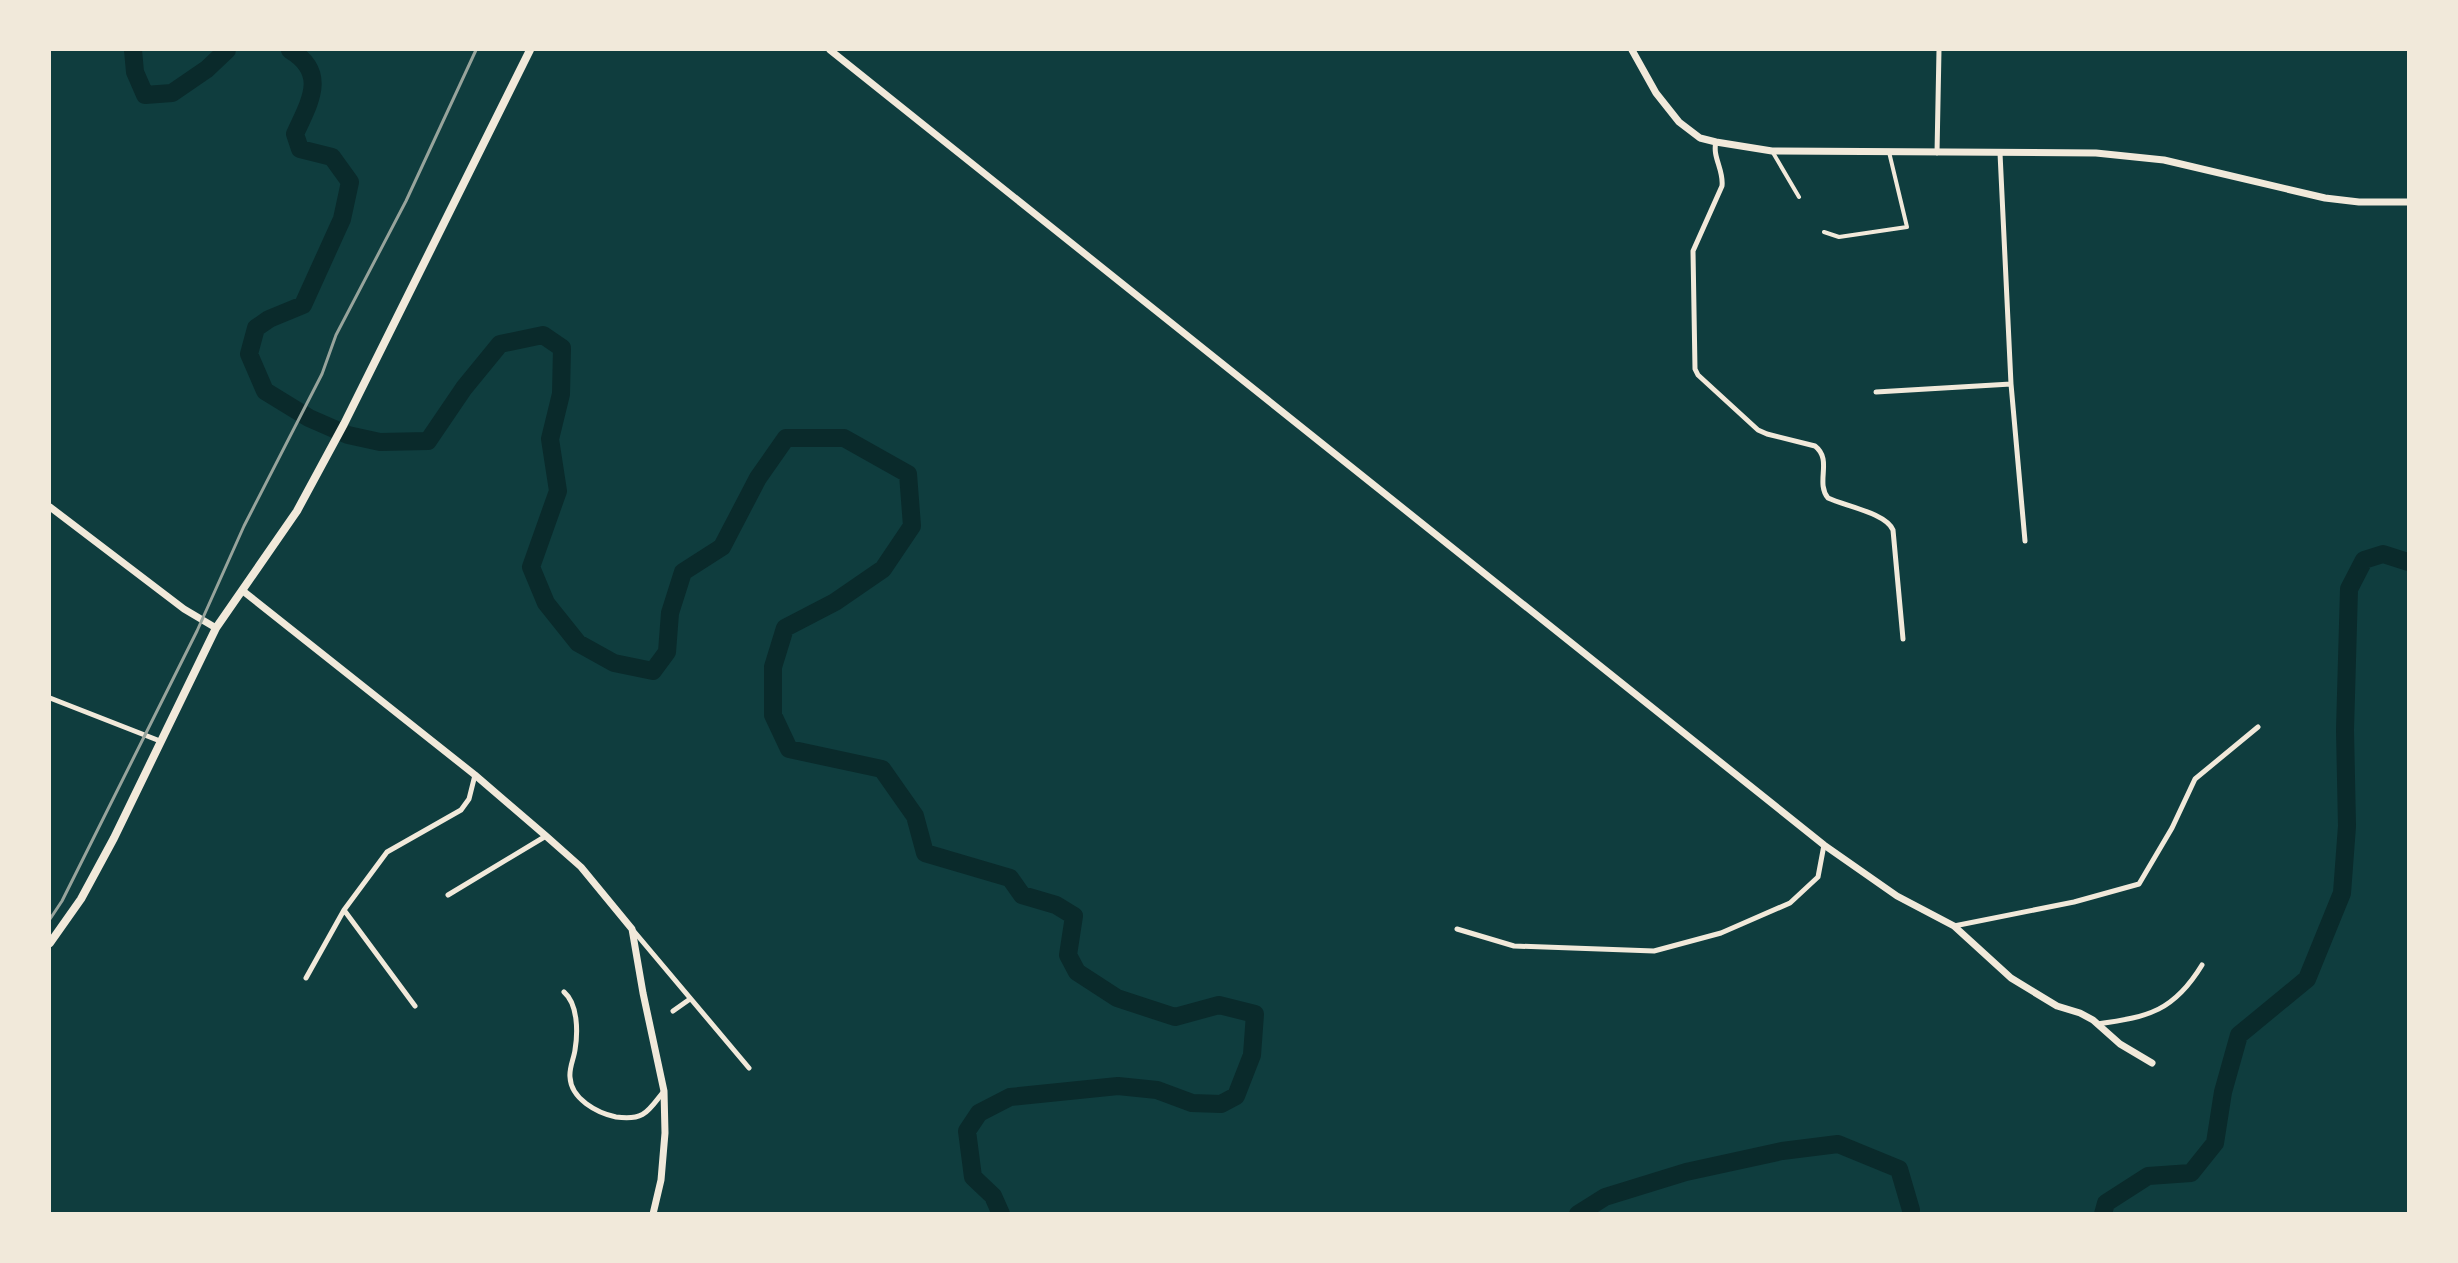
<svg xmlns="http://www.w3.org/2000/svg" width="2458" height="1263" font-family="Manrope,sans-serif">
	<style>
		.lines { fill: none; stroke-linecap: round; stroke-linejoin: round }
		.river { stroke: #0a2a2b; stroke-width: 18 }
		.pedestrian { stroke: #f1e9da; stroke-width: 4 }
		.minor { stroke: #f1e9da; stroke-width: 5 }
		.tertiary { stroke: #f1e9da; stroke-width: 7 }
		.trunk { stroke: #f1e9da; stroke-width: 8 }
		.rail { stroke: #97a49c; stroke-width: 3 }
	</style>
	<rect width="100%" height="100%" fill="#0f3d3e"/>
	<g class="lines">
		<!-- river -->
		<path class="river" d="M133,50l2,22 10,23 27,-2 35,-24 20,-19
			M290,50c38,23 20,51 5,84l5,15 32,8 18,25 -8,37 -39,86 -34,14 -13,9 -7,26 16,37 44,27 39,17 32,7 48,-1 36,-53 36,-44 43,-9 19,13 -1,46 -11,45 8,52 -27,76 15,36 32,40 36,20 39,8 14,-19 3,-39 13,-41 39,-25 36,-69 28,-40h58l64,36 4,52 -29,43 -48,33 -50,26 -12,39v48l16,34 93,20 33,47 10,37 85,25 12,17 34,10 18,11 -6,39 9,17 40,26 58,19 44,-12 36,9 -3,41 -16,41 -15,8 -29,-1 -35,-13 -39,-4 -108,11 -31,16 -12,18 6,46 20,19 8,18
			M1578,1214l27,-17 81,-25 96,-21 56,-7 61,25 12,41
			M2103,1214l3,-11 42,-27 43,-3 24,-30 8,-51 16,-57 68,-56 35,-86 5,-67 -2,-96 4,-141 15,-29 19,-6 25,8"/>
		<!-- pedestrian -->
		<path class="pedestrian" d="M1772,151l27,46
			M1824,232l15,5 68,-10 -18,-75"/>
		<!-- minor -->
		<path class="minor" d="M1716,142c-4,15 8,28 6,44l-29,65 2,118 3,6 60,55 9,4 48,12c18,14 0,36 13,52 17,8 58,15 65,32l10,109
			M1937,153l2,-103
			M2000,153l11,231 14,157
			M1876,392l135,-8
			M50,698l110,43
			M448,895l98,-59
			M344,910l71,96
			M1954,926l120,-24 65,-18 33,-56 23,-49 63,-52
			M632,929l117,139
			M1457,929l57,17 140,5 67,-18 69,-30 28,-26 6,-32
			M306,978l38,-68 43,-58 74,-42 8,-11 6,-24
			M564,992c14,12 14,40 11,58 -1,8 -6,18 -5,27 1,22 27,36 46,40 29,4 32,-6 48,-26
			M673,1011l17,-12
			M2097,1024c52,-7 77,-13 105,-59"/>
		<!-- tertiary -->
		<path class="tertiary" d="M830,50l994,795 73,51 57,30 57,52 46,28 23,7 13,7 27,24 32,19
			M1632,50l24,43 23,29 21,16 16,4 56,9 324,2 68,7 161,38 34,4h49
			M50,507l134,102 32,19
			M243,591l232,184 71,61 35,31 51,62 11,64 21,98 1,42 -4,47 -8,34"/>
		<!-- trunk -->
		<path class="trunk" d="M50,943l31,-44 33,-61 102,-210 81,-117 47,-87 186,-374"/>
		<!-- rail -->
		<path class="rail" d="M50,919l12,-18 135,-270 47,-105 78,-152 14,-39 70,-134 70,-151"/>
	</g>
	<!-- border -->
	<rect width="2458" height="1263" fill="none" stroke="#f1e9da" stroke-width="102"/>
</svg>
